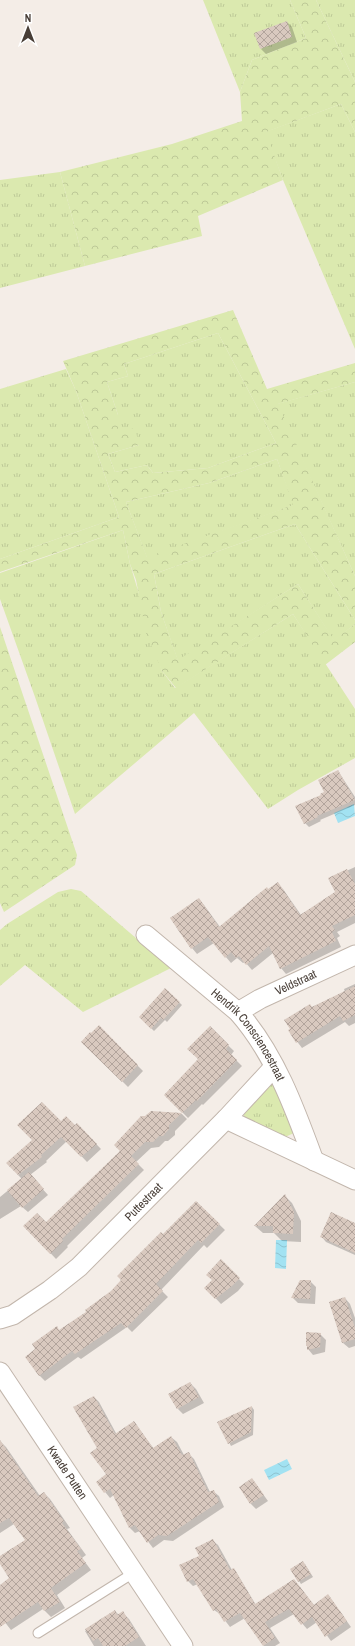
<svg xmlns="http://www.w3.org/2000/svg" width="355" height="1646" font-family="'Archivo Narrow',sans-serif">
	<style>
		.grass { fill: url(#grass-tufts) }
		.forest { fill: url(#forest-crowns); fill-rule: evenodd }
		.water { fill: url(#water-waves) }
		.shadow { fill: #0003 }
		.building { fill: url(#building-cross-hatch) }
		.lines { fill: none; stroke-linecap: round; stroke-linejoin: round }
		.service-casing { stroke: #c2b6ac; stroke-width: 11 }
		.minor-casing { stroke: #c2b6ac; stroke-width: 21 }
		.service { stroke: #fff; stroke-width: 9 }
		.minor { stroke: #fff; stroke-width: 19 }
		.labels { text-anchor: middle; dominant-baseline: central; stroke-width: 3; stroke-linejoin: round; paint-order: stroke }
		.street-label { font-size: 12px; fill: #473d36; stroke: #fff }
	</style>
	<defs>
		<pattern id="grass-tufts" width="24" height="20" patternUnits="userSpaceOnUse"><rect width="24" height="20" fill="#dbe9af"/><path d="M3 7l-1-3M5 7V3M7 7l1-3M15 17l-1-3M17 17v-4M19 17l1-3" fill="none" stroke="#bdc997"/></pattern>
		<pattern id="forest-crowns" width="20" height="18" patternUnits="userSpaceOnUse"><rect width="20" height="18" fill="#dbe9af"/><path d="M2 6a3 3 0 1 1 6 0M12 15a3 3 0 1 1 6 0" fill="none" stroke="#bdc997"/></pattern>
		<pattern id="water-waves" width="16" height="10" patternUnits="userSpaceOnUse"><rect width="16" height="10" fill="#a2e2f2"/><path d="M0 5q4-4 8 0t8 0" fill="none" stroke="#8dc3d0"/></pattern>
		<pattern id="building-cross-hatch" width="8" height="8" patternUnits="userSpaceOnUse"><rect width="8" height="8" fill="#d9c9bf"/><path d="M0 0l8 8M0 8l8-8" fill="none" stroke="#b2a49c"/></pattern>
	</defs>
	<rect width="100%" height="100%" fill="#f4ede7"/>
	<!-- grass -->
	<path class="grass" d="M203,0h87l16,38 -54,22 -12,32z
		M316,0h39v82z
		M341,104l14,28v217l-72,-169 -18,-48z
		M60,172l25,94 -85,22v-108z
		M218,333l58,110 -68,25 -55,5 -6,-8 -32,7 -7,-18 31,-9 -21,-13v-17l-11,-33 21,-6 -4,-12z
		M66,369l10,22 43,126 -119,42v-170z
		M355,382v194l-78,-172z
		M277,459l17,46 -147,53 -21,-56 83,-19z
		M295,524l60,96v4l-21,17 -36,-57 -120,77 -17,-49 -7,-38z
		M123,530l7,34 32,107 13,17 118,-74 62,95v49l-57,32 -30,19 -74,-96 -119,101 -40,-117 -35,-98v-26z
		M71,889l10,2 90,77 -88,44 -58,-47 -25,21v-56l7,-6 51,-32z
		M268,1085h5l5,3 16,45 -9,4 -37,-16 -4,-5v-6z"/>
	<!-- forest -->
	<path class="forest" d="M290,0h26l39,82v50l-14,-28 -75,28 17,48 -85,36 4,20 -117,30 -25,-94 112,-28 70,-23 -2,-29 12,-32 54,-22z
		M233,310l34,79 88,-26v19l-77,22 77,172v44l-60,-96 -141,50 7,38 17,48 120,-76 36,56 21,-16v18l-30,23 -32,-51 -117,74 -14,-17 -16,-38 -10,-53 -6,-16 -7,-34 -123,42v-13l119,-42 -43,-126 -13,-30zM218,333l58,110 -68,25 -55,5 -6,-8 -32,7 -7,-18 31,-9 -4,-17 -17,4v-17l-11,-33 21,-6 -4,-12zM277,459l16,46 -146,52 -21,-55 83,-19z
		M0,627l77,228 -2,10 -71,47 -4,-9z"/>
	<!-- water -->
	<path class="water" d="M354,804l1,12 -17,7 -4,-10z
		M276,1240h11l-1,29 -11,-1z
		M287,1459l5,10 -23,11 -5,-10z"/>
	<!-- shadow -->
	<path class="shadow" d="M287,22l5,5 5,15 -31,12 -5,-5z
		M338,771l17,26v8l-35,15 1,1 -12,6 -4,-4z
		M355,867v56l-18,9 3,4 -3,2 4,9 -55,27 -5,-6 -8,-15 -21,17 -7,-8 -2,1 -6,-5 -6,5 -17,-20 -17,11 -5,-6 7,-49 5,6 16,22 57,-43 6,5 18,26 35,-23 -7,-13z
		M355,984v39l-6,3 -4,-4 -43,26 -13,-17 23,-24 33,-15 -1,-3z
		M165,989l17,16 -15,17 -2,-2 -11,11 -14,-14z
		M99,1027l44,44 -15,16 -45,-45z
		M210,1028l24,23 -3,4 11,11 -39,39 -1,-1 -14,14 -23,-23 34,-36z
		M151,1112l31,2 5,5 -12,12v4l-7,6h-3l-6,6 -8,1 -15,14 8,8 -77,76 1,1 -12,12 -31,-33 21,-3 75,-72 24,-34z
		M61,1123l14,3 2,-2 24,25 -14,13 -20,-21 -21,20 1,1 -17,13 18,20 -20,17 -7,-6 -21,13v-22l22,-18 -4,-4z
		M285,1196l7,7 9,18v21l-19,-1 -8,-8h-11l-8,-7z
		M196,1202l29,28 -18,18 -3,-3 -43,45 7,7 -36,35 -5,-5 -46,32 -3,-2 -33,24 -6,-6 21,-44 28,-18 23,-21z
		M355,1225v30l-29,-13 -5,-6z
		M221,1261l23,23 -6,7 -17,13 -15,-16 7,-8z
		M310,1281l6,6 -1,17 -17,-1 -5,-5z
		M345,1298l5,6 5,14v28l-6,2 -6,-5 -13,-40z
		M320,1334l6,6 -1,12 -12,3 -5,-6z
		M190,1383l6,6 8,14 -21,11 -5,-5z
		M94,1397l5,5 18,33 17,-13 20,27 17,-12 6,5 7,13 4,-2 6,6 16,33 3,-1 6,5 5,11 -51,34 -9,-1 -11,8 -13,-17 -5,2 -5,-5 -16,-33 -4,3 -13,-16 10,-7 -9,-27z
		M252,1407l2,3 -1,25 -22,11 -12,-23z
		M0,1441l6,6 34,49 4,-3 6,6 20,29 -3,1 19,26 -4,3 9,12 -34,25 8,13 -14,9 -8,-8 -32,21 -11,-14v-30l11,-7 -11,-17v-5l26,-17 -12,-16 -14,9z
		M252,1479l16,22 -12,8 -5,-5z
		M212,1540l6,5 14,25 1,-1 5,6 18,30 38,-25 20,25 14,-10 23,32 -20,14 -14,-19 -10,7 -13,-15 -24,14 10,15 -5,3h-11l-19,-28 -15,9 -10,-13 -6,-4 -16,-26 -5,2 -5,-5 12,-25z
		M305,1564l8,13 -12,7 -10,-15z
		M115,1611l4,4 4,-2 6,6 17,27h-52l-9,-15z"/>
	<!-- building -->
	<path class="building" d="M287,21l5,16 -32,12 -6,-16z
		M338,770l17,30 -38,16 1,1 -14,7 -9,-18 26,-11 -1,-1 4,-2 -6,-12z
		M347,869l8,15v31l-23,11 3,4 -3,2 4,9 -56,28 -11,-23 -23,19 -7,-9 -3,2 -5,-6 -6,6 -17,-21 -17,12 -21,-31 29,-20 20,29 48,-40 1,2 10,-7 22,33 35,-23 -7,-14z
		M355,986v29l-12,6 -3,-5 -44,27 -8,-13 2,-1 -6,-9 26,-16 2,3z
		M165,988l15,14 -17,18 -2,-2 -10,11 -12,-12z
		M99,1025l39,40 -16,17 -41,-40 9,-10 1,1z
		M210,1026l19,19 -3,4 11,11 -40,41 -1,-1 -14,13 -18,-18 34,-36 -11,-10z
		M42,1102l19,19 5,-5 9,9 2,-2 20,21 -16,13 -20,-20 -20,18 1,2 -24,18 -12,-12 26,-23 -15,-15z
		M151,1111l31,2 -13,12v4l-6,7h-4l-6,6h-8l-14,14 8,8 -77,75 1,2 -13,13 -27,-28 14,-13 9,9 74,-71 -6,-6 27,-29h4z
		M29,1172l15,17 -22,19 -15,-18z
		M285,1194l9,18 -1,22 -20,-1v-7h-19z
		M196,1201l24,23 -19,19 -3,-3 -42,44 7,7 -37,37 -5,-5 -46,31 -3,-3 -33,25 -14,-19 10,-8 -3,-5 25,-18 2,4 27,-18 -1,-2 26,-19 10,-11 -4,-4 44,-44 2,2z
		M331,1212l24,11v30l-35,-16z
		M221,1259l19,19 -8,8 -17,13 -11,-11 8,-8 -6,-5z
		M300,1280h11l-1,19 -19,-1z
		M345,1297l10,31v11l-13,4 -13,-41z
		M306,1332l15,1 -1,14 -13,3v-4h-1z
		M190,1382l9,15 -22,12 -9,-15z
		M94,1396l21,38 19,-13 19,27 18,-12 11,19 7,-3 19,40 6,-2 5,12 -52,34 -9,-1 -11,8 -12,-18 -6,3 -19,-39 -6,4 -8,-11 10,-8 -16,-21 7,-5 -24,-41z
		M252,1406l-1,26 -23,12 -11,-22z
		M0,1440l38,56 6,-4 20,29 -2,2 19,26 -4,2 9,12 -35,25 9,14 -16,9 -6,-9 -38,25v-42l9,-7 -9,-14v-8l25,-16 -16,-22 -9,5z
		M252,1478l12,17 -14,9 -11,-17z
		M213,1539l17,31 4,-2 21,36 39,-25 20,26 14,-11 19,27 -22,16 -13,-20 -11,8 -12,-16 -24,13 10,16 -12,8 -23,-33 -16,9 -8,-13 -3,2 -20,-32 -6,3 -8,-17 20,-9 -4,-8z
		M303,1561l8,13 -13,8 -8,-13z
		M115,1610l2,5 6,-4 16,26 -14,9h-22l-5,-8 -5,3 -8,-12z"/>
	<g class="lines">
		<defs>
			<path id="service" d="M38,1633l97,-61"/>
			<g id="minor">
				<path id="s1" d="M146,935l92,77c37,42 57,97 76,149"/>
				<path id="s2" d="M238,1012l22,-13 95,-44"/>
				<path d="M226,1119l129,61"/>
				<path id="s3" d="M0,1319l13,-4 37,-25 29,-23 147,-148 48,-52"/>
				<path id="s4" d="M0,1372l183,274"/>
			</g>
		</defs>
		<!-- service casing -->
		<use href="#service" class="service-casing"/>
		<!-- minor casing -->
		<use href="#minor" class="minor-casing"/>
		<!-- service -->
		<use href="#service" class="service"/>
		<!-- minor -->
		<use href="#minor" class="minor"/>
	</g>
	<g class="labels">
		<!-- street labels -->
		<g class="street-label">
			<text stroke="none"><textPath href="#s2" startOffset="65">Veldstraat</textPath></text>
			<text stroke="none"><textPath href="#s1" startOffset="144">Hendrik Consciencestraat</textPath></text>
			<text stroke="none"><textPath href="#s3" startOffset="187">Puttestraat</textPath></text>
			<text stroke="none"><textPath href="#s4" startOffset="121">Kwade Putten</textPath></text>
		</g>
	</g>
	<!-- north arrow -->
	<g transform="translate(28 28)" stroke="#ffffff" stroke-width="3" paint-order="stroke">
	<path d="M0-3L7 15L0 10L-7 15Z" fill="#473d36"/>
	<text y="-6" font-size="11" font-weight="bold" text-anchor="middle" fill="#473d36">N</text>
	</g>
</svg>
